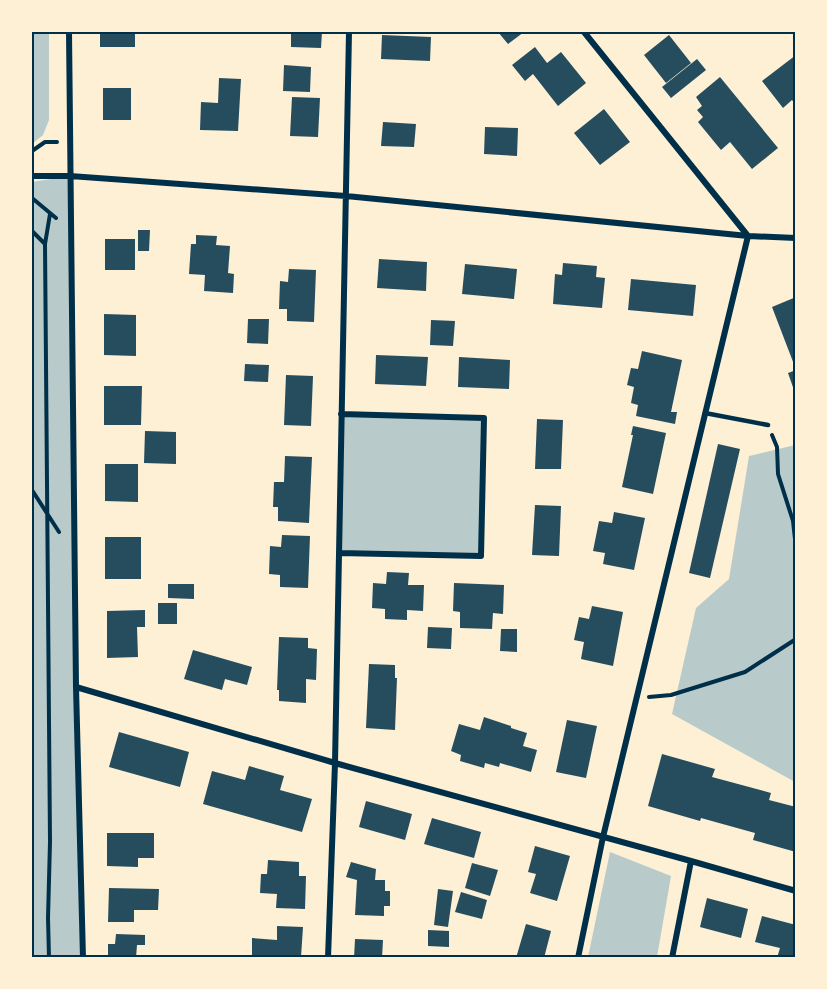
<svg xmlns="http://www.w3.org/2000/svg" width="827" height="989" font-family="Manrope,sans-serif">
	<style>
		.green { fill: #b9caca }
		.building { fill: #264d5e }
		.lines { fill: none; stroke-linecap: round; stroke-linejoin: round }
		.path { stroke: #003049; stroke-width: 4 }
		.service { stroke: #003049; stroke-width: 4.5 }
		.minor { stroke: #003049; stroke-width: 6 }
		.neatline { fill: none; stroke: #003049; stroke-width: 2 }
	</style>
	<rect width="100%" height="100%" fill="#fdf0d5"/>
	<!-- green -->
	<path class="green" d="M32,32h17v88l-6,15 -11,9z
		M70,176l13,781 -51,1v-776z
		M341,414l143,4 -3,138 -142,-3z
		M795,445v337l-123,-68 24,-106 33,-29 20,-123z
		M610,852l61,24 -14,81h-69z"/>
	<!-- building -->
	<path class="building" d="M100,32h35v15h-35z
		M291,32h31l-1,16 -30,-1z
		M498,32h26l-16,12z
		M382,35l49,2 -1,24 -49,-2z
		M669,35l22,28 -25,20 -22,-28z
		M535,47l12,16 14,-11 25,31 -28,23 -25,-32 -8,7 -13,-16z
		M796,55v50l-4,-5 -9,8 -21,-27z
		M697,59l9,11 -35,28 -9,-11z
		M284,65l27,2 -1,25 -27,-1z
		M720,77l58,71 -26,21 -22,-27 -9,8 -23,-28 5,-5 -6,-7 5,-4 -6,-9z
		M219,78l22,1 -3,52 -38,-1 1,-28 17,1z
		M103,88h28v32h-28z
		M292,97l28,1 -2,39 -28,-1z
		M604,109l26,33 -30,23 -26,-32z
		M383,122l33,2 -2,23 -33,-1z
		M485,127l33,1 -1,28 -33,-2z
		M138,230h12l-1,21h-11z
		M196,235l21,1 -1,9 14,1 -2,27 6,1 -1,19 -29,-2 1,-16 -16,-1 2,-30h5z
		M105,239h30v31h-30z
		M379,259l48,3 -1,29 -49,-3z
		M563,263l34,3 -1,11 9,1 -3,30 -49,-4 2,-30 7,1z
		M465,264l52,5 -3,30 -52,-5z
		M289,269l27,1 -2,52 -27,-1v-12h-8l1,-28 8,1z
		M631,279l65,6 -3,31 -65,-6z
		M796,297v70h-1l-23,-60z
		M104,314l32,1v41l-32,-1z
		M248,319h21l-1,25 -21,-1z
		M431,320l24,1 -2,25 -23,-1z
		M642,351l40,9 -11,52h6l-2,12 -39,-8 2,-11 -7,-2 3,-16 -7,-2 4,-17 7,1z
		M376,355l52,2 -2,29 -51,-2z
		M459,357l51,3 -1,29 -51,-2z
		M245,364l24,1 -1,17 -24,-1z
		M796,370v23h-1l-7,-20z
		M286,375l27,1 -2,50 -27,-1z
		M104,386h38l-1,39h-37z
		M537,419l26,1 -2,49h-26z
		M633,426l33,7 -13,61 -31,-7 11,-52h-2z
		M145,431l31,1v32l-32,-1z
		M718,444l22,5 -30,129 -21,-5z
		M285,456l27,1 -3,66 -31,-2v-14h-5l1,-25h10z
		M105,464h33v38l-33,-1z
		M535,505l26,1 -2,50 -27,-1z
		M614,512l31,6 -11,52 -31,-6 2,-11 -12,-2 6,-30 13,2z
		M282,535l28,1 -2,52 -28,-1v-12l-11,-1 1,-28 11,1z
		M105,537h36v42h-36z
		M387,572l22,1 -1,12h16l-1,26 -16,-1v10l-22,-1v-10l-13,-1 1,-25 13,1z
		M454,583l50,2 -1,29 -10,-1 -1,16 -32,-1v-16l-7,-1z
		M168,584h26v15l-26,-1z
		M158,603h19v21h-19z
		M592,606l31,6 -10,54 -32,-7 3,-17 -10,-2 5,-23 10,2z
		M145,610v17h-8l1,30 -31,1v-47z
		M428,627l24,1 -1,21 -24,-1z
		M501,629h16v23l-17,-1z
		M279,637l29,1v10l9,1 -1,31 -10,-1v24l-27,-2v-11h-2z
		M193,650l59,17 -5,18 -22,-6 -3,11 -38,-11z
		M369,664l26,1v13h2l-2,52 -29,-2z
		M484,717l27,9v2l16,5 -4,13 14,4 -6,22 -31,-9 -1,4 -14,-4 -1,5 -24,-7 1,-6 -10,-4 8,-27 21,6z
		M567,720l30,6 -11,52 -30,-6z
		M119,732l70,20 -9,35 -71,-20z
		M662,754l53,15 -3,8 59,16 -2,7 27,7v45l-43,-12 2,-7 -54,-15 -1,3 -52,-15z
		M249,766l35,10 -4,14 32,9 -10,33 -99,-28 9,-33 33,9z
		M366,801l46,13 -7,26 -46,-13z
		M432,818l49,14 -7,26 -50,-14z
		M107,833h47v25h-16v9l-31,-1z
		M535,846l35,10 -13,45 -27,-8 6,-19 -8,-2z
		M268,860l31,2v14h7l-1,33 -29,-1 1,-14 -17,-1 1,-19h6z
		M351,862l25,7 -1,11h10v11h5v15h-6v10l-29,-1 2,-35 -11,-3z
		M472,863l26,7 -8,26 -25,-8z
		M109,888l50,1 -1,21h-24v12h-26z
		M438,889l15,2 -5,36 -14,-2z
		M461,892l26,8 -5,19 -27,-7z
		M707,898l41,11 -7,29 -41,-11z
		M762,916l34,9v33h-19l3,-10 -25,-6z
		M526,924l25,7 -7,27h-28z
		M277,926l26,1 -2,30 -25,1v-2l-24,-1v-17l25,2z
		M428,930l21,1v16l-21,-1z
		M116,934l29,1v10h-8l-1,13h-28v-14h7z
		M355,939l28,1 -1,18h-28z"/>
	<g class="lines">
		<!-- path -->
		<path class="path" d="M32,151l13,-9h12
			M32,198l24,20
			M32,231l13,13
			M772,435l5,12 1,27 15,47 3,27
			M32,490l27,42
			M649,697l22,-2 74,-23 51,-33
			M49,958l-1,-40 2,-76 -5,-598 5,-30"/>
		<!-- service -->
		<path class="service" d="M705,413l63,12"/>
		<!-- minor -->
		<path class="minor" d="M69,32l7,655 7,271
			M32,176h38l276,20 402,40 48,2
			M339,553l142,3 3,-138 -143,-4
			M76,687l259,76 356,98 105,30
			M328,958l7,-195 14,-731
			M578,958l25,-121 145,-601 -164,-204
			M672,958l19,-97"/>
	</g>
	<!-- border -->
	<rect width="827" height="989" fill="none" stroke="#fdf0d5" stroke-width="66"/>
	<rect x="33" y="33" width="761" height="923" class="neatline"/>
</svg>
